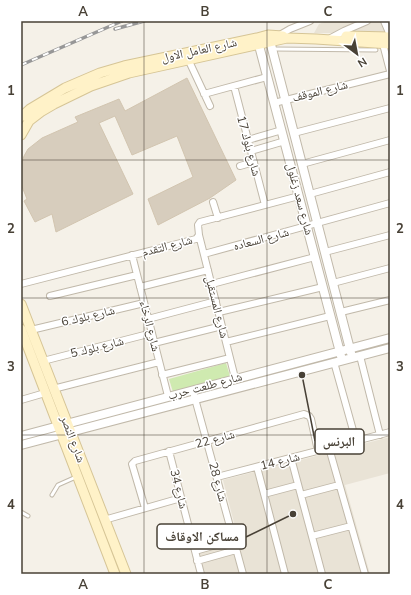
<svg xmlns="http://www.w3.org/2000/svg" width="411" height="595" font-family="'Nunito Sans','Noto Naskh Arabic',sans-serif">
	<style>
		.residential { fill: #e9e3d6 }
		.green { fill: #cfeab0 }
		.building { fill: #d7cdbd; stroke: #d2c5b0 }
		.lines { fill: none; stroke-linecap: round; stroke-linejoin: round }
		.service-casing { stroke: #c1b9aa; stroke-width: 5 }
		.minor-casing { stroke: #c1b9aa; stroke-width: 8 }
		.tertiary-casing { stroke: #c1b9aa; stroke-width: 10 }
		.secondary-casing { stroke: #d6c596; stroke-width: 11 }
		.service { stroke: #fff; stroke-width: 3 }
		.minor { stroke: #fff; stroke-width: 6 }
		.tertiary { stroke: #fff; stroke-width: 8 }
		.secondary { stroke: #fff2c8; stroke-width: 9 }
		.rail-casing { stroke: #979797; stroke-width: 3.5 }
		.rail { stroke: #fff; stroke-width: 2; stroke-dasharray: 6; stroke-linecap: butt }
		.grid { fill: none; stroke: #484136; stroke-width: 1; stroke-opacity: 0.55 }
		.labels { text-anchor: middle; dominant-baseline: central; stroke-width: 3; stroke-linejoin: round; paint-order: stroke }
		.street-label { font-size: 12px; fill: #484136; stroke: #fff }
		.leader { fill: none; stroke: #484136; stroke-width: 1.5 }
		.callout-dot { fill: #484136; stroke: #fff; stroke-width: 1.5 }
		.callout { fill: #fff; stroke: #484136; stroke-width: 1.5 }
		.callout-label { font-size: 13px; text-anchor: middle; font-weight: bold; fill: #484136 }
		.neatline { fill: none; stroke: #484136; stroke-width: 1.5 }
		.grid-label { font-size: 13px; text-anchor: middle; font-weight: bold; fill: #484136 }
	</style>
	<rect width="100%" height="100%" fill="#f5f1e8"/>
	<!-- residential -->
	<path class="residential" d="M327,21h63v12h-76l5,-9z
		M390,437v36l-45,12 25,89h-172l-6,-19 47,-13 -16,-62z"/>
	<!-- green -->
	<path class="green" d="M226,363l4,13 -57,16 -4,-13z"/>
	<!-- building -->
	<path class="building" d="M187,78l49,102 -26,18 -52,27 -10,-26 45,-22 -16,-41 -45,19 -17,-39 -16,7 34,71 -77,38 -4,-18 -17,8 -11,-21 3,-2 -6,-15v-18l3,-10 4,-7 14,-11 36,-16 -3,-5 44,-18 6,12z"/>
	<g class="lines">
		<defs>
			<path id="service" d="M274,49l102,1
				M52,495l6,-10 18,-8
				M21,512l7,4"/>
			<path id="minor" d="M384,21l6,14
				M278,36l12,-7 20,-8
				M329,39l15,-8 23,-10
				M383,44l7,27
				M188,59l22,47
				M234,86l31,119
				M204,94l63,-17
				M274,103l116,-29
				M294,133l96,-25
				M248,140l34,-10
				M251,151l34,-10
				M302,164l88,-24
				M240,166l14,-4
				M310,194l80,-22
				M213,202l5,16
				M199,235l36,143
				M325,252l65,-17
				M204,254l186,-51
				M132,255l36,141
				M333,283l57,-15
				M21,284l175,-45 3,-4 -1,-10 2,-3 99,-26
				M212,284l103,-27
				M140,287l68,-17
				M50,296l87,-21
				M219,312l104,-25
				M341,312l49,-12
				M148,319l68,-18
				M31,330l113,-27
				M226,342l104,-26
				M154,343l68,-17
				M360,356l20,79
				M43,361l109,-28
				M334,362l22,79
				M162,375l68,-17
				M53,389l106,-27
				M194,395l49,179
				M21,400l24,-7
				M329,448l36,126
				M169,451l32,123
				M291,458l31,116
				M257,467l28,107
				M217,477l173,-45
				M264,494l34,-9
				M301,495l38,-10
				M145,508l-13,-44 3,-3 169,-47 5,2 2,3 7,32
				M104,520l77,-22
				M312,536l39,-10
				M195,551l39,-11
				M197,561l39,-11"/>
			<path id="tertiary" d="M269,37l82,316
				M257,38l84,318
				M21,436l369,-98
				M21,445l369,-97"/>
			<path id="secondary" d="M346,36l44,1
				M21,117l9,-8 35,-21 35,-15 24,-7 133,-28 11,-3 15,1
				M21,135l8,-14 13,-10 12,-7 37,-18 38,-13 158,-35 29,1 74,5
				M21,304l105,270
				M21,329l94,245"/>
		</defs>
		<!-- service casing -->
		<use href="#service" class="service-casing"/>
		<!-- minor casing -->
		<use href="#minor" class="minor-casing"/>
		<!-- tertiary casing -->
		<use href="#tertiary" class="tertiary-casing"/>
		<!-- secondary casing -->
		<use href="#secondary" class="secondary-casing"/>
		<!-- service -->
		<use href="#service" class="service"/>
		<!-- minor -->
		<use href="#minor" class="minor"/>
		<!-- tertiary -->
		<use href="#tertiary" class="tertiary"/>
		<!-- secondary -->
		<use href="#secondary" class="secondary"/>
		<defs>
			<path id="rail" d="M115,29l29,-8
				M21,65l101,-44"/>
		</defs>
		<!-- rail casing -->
		<use href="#rail" class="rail-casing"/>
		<!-- rail -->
		<use href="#rail" class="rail"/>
	</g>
	<!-- grid -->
	<path class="grid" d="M144,21v553M267,21v553M21,160h369M21,298h369M21,435h369"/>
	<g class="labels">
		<!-- street labels -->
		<g class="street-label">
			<text transform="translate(199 50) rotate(-12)">شارع العامل الاول</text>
			<text transform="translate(320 91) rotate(-14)">شارع الموقف</text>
			<text transform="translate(249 146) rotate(75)">شارع بلوك 17</text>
			<text transform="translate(300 199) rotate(75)">شارع سعد زغلول</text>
			<text transform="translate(261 239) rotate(-15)">شارع السعاده</text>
			<text transform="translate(167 246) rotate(-15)">شارع التقدم</text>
			<text transform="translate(217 307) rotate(76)">شارع المستقبل</text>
			<text transform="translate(88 316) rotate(-13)">شارع بلوك 6</text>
			<text transform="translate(150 326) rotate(76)">شارع الرخاء</text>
			<text transform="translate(97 347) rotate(-14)">شارع بلوك 5</text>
			<text transform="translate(205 386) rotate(-15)">شارع طلعت حرب</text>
			<text transform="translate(73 439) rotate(69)">شارع النصر</text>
			<text transform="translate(215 439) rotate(-15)">شارع 22</text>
			<text transform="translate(280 461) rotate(-14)">شارع 14</text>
			<text transform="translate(218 482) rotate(75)">شارع 28</text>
			<text transform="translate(179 489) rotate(76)">شارع 34</text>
		</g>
	</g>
	<!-- callouts -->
	<path class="leader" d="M302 375L315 441M293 514L246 537"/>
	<g class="callout-dot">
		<circle cx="302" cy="375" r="4"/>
		<circle cx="293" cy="514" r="4"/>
	</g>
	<g class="callout">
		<rect x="315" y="429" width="49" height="25" rx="4"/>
		<rect x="157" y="524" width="89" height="25" rx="4"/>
	</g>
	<g class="callout-label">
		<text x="339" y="446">البرنس</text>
		<text x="202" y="541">مساكن الاوقاف</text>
	</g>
	<!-- border -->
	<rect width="411" height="595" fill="none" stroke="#ffffff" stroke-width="44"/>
	<!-- north arrow -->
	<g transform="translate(357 54) rotate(148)" stroke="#ffffff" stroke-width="3" paint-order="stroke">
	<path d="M0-3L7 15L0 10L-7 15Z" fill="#484136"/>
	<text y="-6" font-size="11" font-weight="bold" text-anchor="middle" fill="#484136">N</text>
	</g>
	<rect x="22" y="22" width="367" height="551" class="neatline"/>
	<g class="grid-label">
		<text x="83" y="16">A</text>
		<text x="205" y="16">B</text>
		<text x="328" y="16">C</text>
		<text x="11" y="95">1</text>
		<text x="400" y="95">1</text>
		<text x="11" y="233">2</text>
		<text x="400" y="233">2</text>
		<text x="11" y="371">3</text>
		<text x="400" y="371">3</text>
		<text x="11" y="509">4</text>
		<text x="400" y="509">4</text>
		<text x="83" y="589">A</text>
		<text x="205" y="589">B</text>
		<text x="328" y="589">C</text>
	</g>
</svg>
